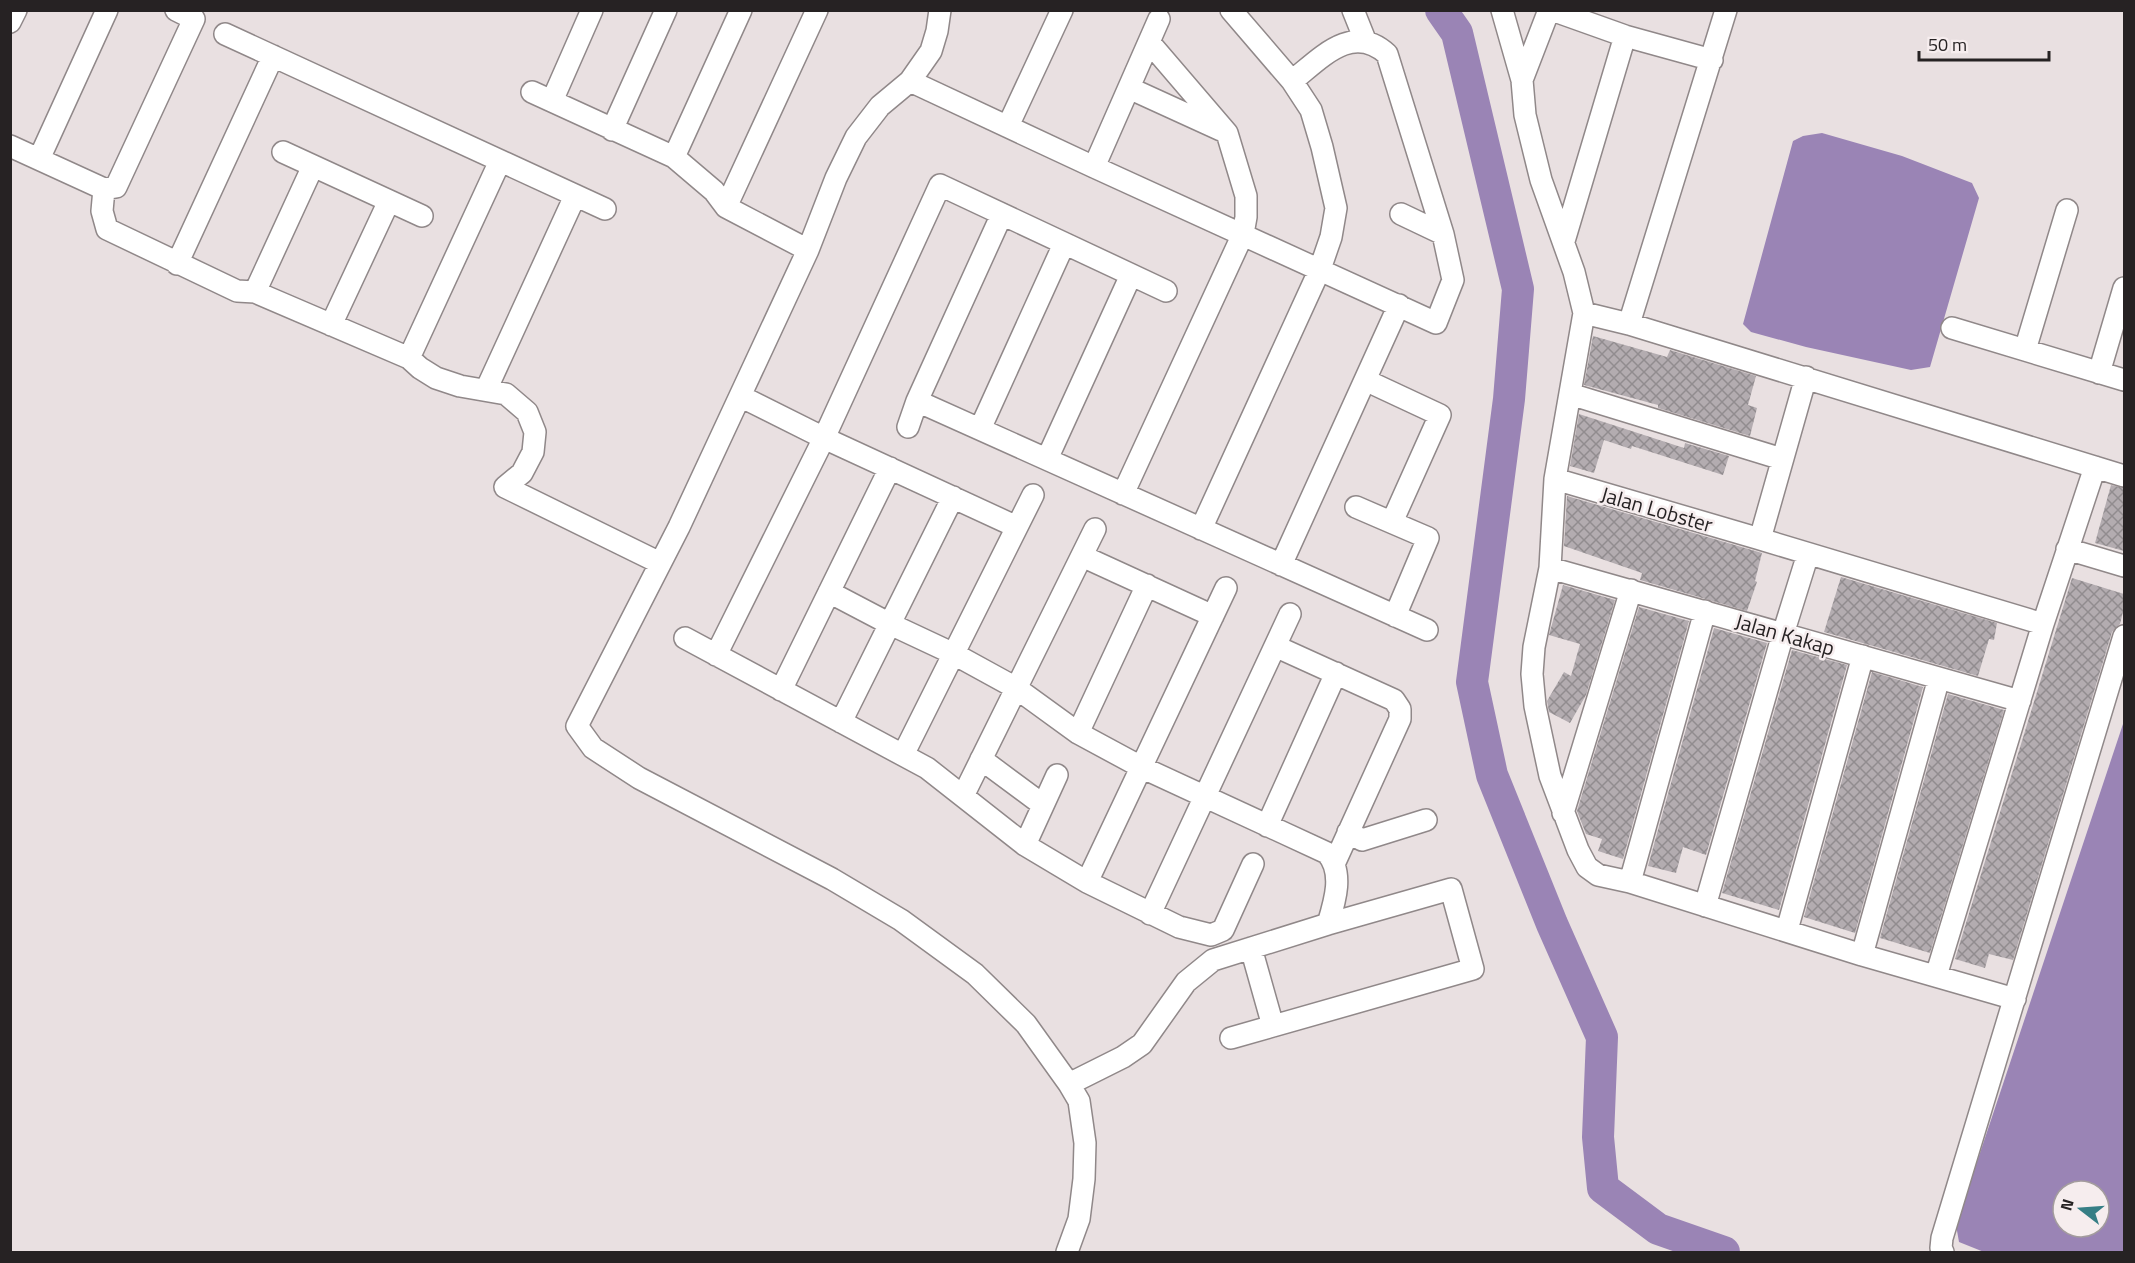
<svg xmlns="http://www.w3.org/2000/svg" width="2135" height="1263" font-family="'Titillium Web',sans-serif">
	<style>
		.water { fill: #9a84b5; fill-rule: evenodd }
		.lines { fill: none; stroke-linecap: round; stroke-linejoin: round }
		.river { stroke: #9a84b5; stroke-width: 32 }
		.building { fill: url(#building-cross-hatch) }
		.street-casing { stroke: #908889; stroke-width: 24 }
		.street { stroke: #fff; stroke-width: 21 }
		.labels { text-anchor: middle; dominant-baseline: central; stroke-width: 5; stroke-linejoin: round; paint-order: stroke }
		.street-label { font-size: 21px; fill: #262223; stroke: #f6edee }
	</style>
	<defs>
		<pattern id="building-cross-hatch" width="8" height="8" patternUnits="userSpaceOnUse" patternTransform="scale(1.5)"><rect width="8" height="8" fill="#b3acb0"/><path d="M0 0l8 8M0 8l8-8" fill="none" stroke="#918c8f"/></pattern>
	</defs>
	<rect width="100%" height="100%" fill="#e9e0e1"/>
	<!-- water -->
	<path class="water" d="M1822,133l80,23 70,27 7,15 -49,169 -19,3 -105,-23 -55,-15 -8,-8 50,-183 10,-5z
		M2124,721v531h-140l-25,-10 -3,-17zM2063,1191h36v36h-36z"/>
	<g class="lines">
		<!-- river -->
		<path class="river" d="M1441,10l16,23 61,256 -9,110 -37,283 20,93 60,149 50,113 -4,100 5,51 55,41 66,23"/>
	</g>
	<!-- building -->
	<path class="building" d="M1593,336l74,21 3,-7 86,26 -8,29 9,3 -7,28 -92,-28v-3l-74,-20z
		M1579,414l105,34 1,-5 44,13 -6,19 -91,-29 -1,3 -27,-9 -10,33 -24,-7z
		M2111,485l13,3v63l-29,-8z
		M1567,496l195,57 -7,28 2,1 -10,29 -107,-31 2,-7 -78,-27z
		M1841,577l156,46 -3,17 -5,-1 -11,37 -154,-44z
		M2072,578l52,16v14l-4,16 -8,8 -99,328 -24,-6 -4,14 -30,-9z
		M1563,585l52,15 -29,95 -16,28 -21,-11 -2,-11 17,-29 7,4 9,-32 -31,-9z
		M1639,607l50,14 -66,238 -25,-8 4,-12 -16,-5 -9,-23z
		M1714,628l53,15 -61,212 -23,-8 -7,26 -28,-7z
		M1792,650l55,15 -68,245 -57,-17z
		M1872,672l51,15 -68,246 -51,-16z
		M1948,694l56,16 -74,243 -50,-15z"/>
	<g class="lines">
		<defs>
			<path id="street" d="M1353,10l12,30
				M1502,10l20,70 3,35 16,65 33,92 10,41 -29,166 -5,89 -16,79 -2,27 3,32 15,70 28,74 9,17 11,8 32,7 232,73 153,44
				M1552,10l73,26 87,24
				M1726,10l-97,314 495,152
				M10,22l6,-12
				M225,34l380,175
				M1522,80l27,-70
				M910,81l184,86 342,156 17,-43 -10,-46 -42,-20
				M1292,81c28,-22 60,-59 95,-27l56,180
				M1129,88l92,42
				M532,92l142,65 40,34 12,16 82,43 -68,146 84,42 193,89
				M552,101l40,-91
				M1008,126l54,-116
				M612,130l54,-120
				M10,146l94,43 12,-2 78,-168 -18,-9
				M283,152l139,64
				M674,157l67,-147
				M39,159l68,-149
				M1094,167l65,-148
				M104,189l-2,22 5,18 130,62 18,1 154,66 11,10 16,10 24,8 46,8 21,18 8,20 -2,20 -11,21 -17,14 155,76
				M726,207l91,-197
				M1564,241l61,-205
				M808,250l28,-72 20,-41 24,-31 30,-25 21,-30 6,-20 3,-21
				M177,264l96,-208
				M255,292l58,-126
				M1584,313l45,11
				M331,325l58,-124
				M1952,328l172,52
				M2025,350l42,-140
				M409,358l91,-197
				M2099,373l25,-85
				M1806,377l-46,162 283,85 52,-157
				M1365,380l75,35 -48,107
				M486,390l89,-194
				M1570,394l212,65
				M740,396l-61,131 -102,199 16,22 46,30 193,101 69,41 74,54 51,50 43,60
				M917,401l510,229
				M908,427l9,-26 85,-187
				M980,429l84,-185
				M1047,459l84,-184
				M1555,479l205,60
				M1123,494l120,-260 3,-17v-21l-19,-63 -78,-91
				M1356,507l72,31 -33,78
				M1201,529l119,-260 11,-32 5,-29 -14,-61 -11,-37 -19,-29 -61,-71
				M2067,549l57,17
				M1082,556l131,60
				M1281,565l118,-260
				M1550,568l470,133
				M829,592l61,32 64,30 62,34 62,45 63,34 186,86c17,19 8,48 1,71l-115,36 -27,22 -44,62 -19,13 -54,27 10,17 6,42 -1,36 -5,40 -12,33
				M685,638l242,130 98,77 62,37 92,45 32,8 12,-5 30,-66
				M1275,646l119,54 6,9v10l-65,143
				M716,655l108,-217 116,-253 226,106
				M781,690l109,-222
				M841,722l112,-225
				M1078,733l69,-148
				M903,755l130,-260
				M981,759l62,46
				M963,796l132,-267
				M1563,813l68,-223
				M1267,826l69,-153
				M1348,832l14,8 64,-20
				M1025,845l32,-70
				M1087,882l139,-294
				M1630,882l75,-271
				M1705,906l78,-272 25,-80
				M1150,914l140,-300
				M1787,930l76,-274
				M1251,948l22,78
				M1862,955l77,-277
				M1936,976l107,-352
				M1231,1038l242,-69 -22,-80 -123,35
				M1943,1252l-2,-4 1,-10 182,-602"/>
		</defs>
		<!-- street casing -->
		<use href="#street" class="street-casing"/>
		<!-- street -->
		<use href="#street" class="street"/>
	</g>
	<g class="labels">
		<!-- street labels -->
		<g class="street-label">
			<text transform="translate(1657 509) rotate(16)">Jalan Lobster</text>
			<text transform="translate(1785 634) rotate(16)">Jalan Kakap</text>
		</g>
	</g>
	<!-- border -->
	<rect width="2135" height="1263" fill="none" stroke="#262223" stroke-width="24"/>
	<!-- north arrow -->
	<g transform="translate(2081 1209) rotate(287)"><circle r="28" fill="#f6edee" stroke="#a39c9d" stroke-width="1.5"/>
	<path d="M0-4.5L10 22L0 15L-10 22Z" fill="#367e85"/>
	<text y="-9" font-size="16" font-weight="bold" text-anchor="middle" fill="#262223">N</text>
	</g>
	<!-- scale -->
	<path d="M1919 51v9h130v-9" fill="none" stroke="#262223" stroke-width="3"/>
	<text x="1928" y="51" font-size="18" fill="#262223" stroke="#f6edee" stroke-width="4.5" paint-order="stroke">50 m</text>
</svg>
